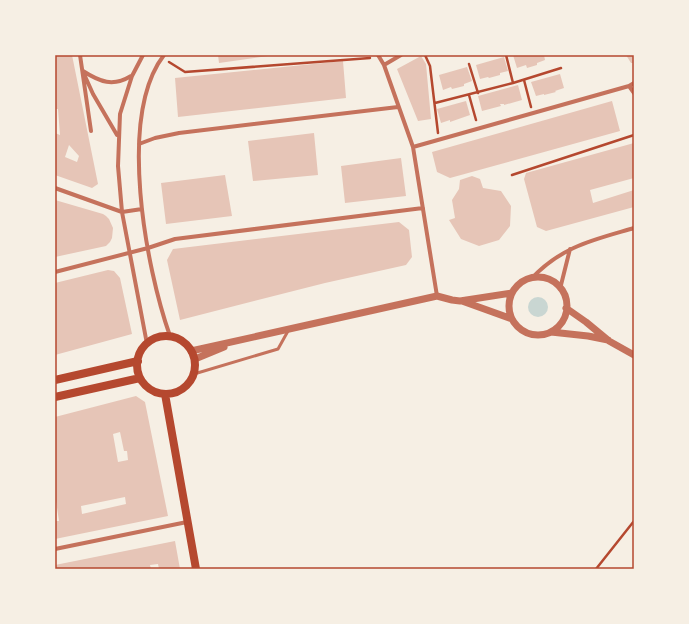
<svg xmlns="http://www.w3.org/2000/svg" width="689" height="624" font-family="Inter,sans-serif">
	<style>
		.water { fill: #c9d6d2 }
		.building { fill: #e6c5b7; fill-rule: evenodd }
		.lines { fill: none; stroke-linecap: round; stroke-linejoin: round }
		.path { stroke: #b5482f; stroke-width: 2.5 }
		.service { stroke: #c5725c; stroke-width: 3 }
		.minor { stroke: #c5725c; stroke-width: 4 }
		.tertiary { stroke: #c5725c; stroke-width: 7 }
		.secondary { stroke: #b5482f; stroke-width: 8 }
		.neatline { fill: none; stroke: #b5482f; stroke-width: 1.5 }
	</style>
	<rect width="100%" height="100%" fill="#f6efe4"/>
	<!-- water -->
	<path class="water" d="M528 307a10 10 0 1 1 20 0a10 10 0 1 1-20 0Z"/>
	<!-- building -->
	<path class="building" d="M55,55h17l26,129 -6,4 -37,-13v-42l5,2 -2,-26h-3zM69,145l10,11 -2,6 -12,-5z
		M218,55h57l-56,8z
		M513,55h31l1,5 -8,3v2l-10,3 -1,-3 -9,3z
		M626,55h8v8h-3z
		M421,56l5,8 5,55 -13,2 -21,-52z
		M504,57l4,14 -8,2v2l-11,3 -1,-1 -8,2 -4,-14z
		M343,61l3,37 -168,19 -3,-39z
		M467,67l5,14 -8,3v2l-12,3 -1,-2 -8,3 -4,-15z
		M560,74l4,14 -9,3 1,1 -12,3v-1l-8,2 -5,-14z
		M518,85l4,15 -18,5v-1h-4l1,2 -19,5 -4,-15z
		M466,101l4,14 -20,7v-2l-9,3 -4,-14z
		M612,101l8,30 -170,47 -13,-6 -5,-20z
		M314,133l4,42 -65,6 -5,-40z
		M634,143v35l-44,12 3,13 41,-13v17l-88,24 -9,-4 -13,-48 2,-6z
		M401,158l5,38 -61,7 -4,-37z
		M225,175l7,41 -66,8 -5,-41z
		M472,176l8,3 3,9 18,3 10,15 -1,20 -11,14 -20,6 -18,-7 -12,-19 6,-2 -3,-18 7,-11 1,-9z
		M55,200l48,14 3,2 3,3 4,9 -1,10 -2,4 -4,4 -51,11z
		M399,222l10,8 3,27 -6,8 -81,18 -145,37 -13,-60 6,-11z
		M108,270l6,1 6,7 12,56 -77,21v-72z
		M136,396l9,6 23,114 -113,23v-18h4l-4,-27v-77zM120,432l4,19h3l1,9 -10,2 -5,-28zM125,497l1,7 -44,10 -1,-8z
		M175,541l5,28h-21l-1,-5 -8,1 1,4h-96v-4z"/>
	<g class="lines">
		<!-- path -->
		<path class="path" d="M425,55l5,11 8,67
			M506,55l7,28
			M169,62l16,10 185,-14
			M469,64l9,29
			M524,80l7,27
			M469,95l7,25
			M435,103l78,-20 48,-15
			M512,175l122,-40
			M596,569l38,-48"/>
		<!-- service -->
		<path class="service" d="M194,374l84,-25 10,-18"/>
		<!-- minor -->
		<path class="minor" d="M80,55l11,76
			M143,55l-11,21 -12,38 -2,52 4,46 25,132
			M164,55c-47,61 -18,213 6,281
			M378,55l6,10 29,82 24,149
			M384,65l17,-10
			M83,71c17,11 30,16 48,5
			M84,74l9,20 24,41
			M629,86l5,7
			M139,144l16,-6 24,-5 219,-26
			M413,147l216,-61 5,-3
			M55,188l67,24 20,-3
			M55,272l93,-24 27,-9 248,-31
			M531,279c31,-33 62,-39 103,-51
			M560,289l10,-40
			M55,549l132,-27"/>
		<!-- tertiary -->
		<path class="tertiary" d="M509 306a29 29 0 1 1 58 0a29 29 0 1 1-58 0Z
			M462,301l50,18
			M566,308l20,14 23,19 25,14
			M551,332l37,4 20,4
			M191,351l246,-55 15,4 8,1 52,-8
			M195,359l29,-12"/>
		<!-- secondary -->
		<path class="secondary" d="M137 365a29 29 0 1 1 58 0a29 29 0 1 1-58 0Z
			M55,380l83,-19
			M165,394l31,175
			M55,397l85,-19"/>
	</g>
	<!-- border -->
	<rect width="689" height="624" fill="none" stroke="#f6efe4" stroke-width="112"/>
	<rect x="56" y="56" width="577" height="512" class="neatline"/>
</svg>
